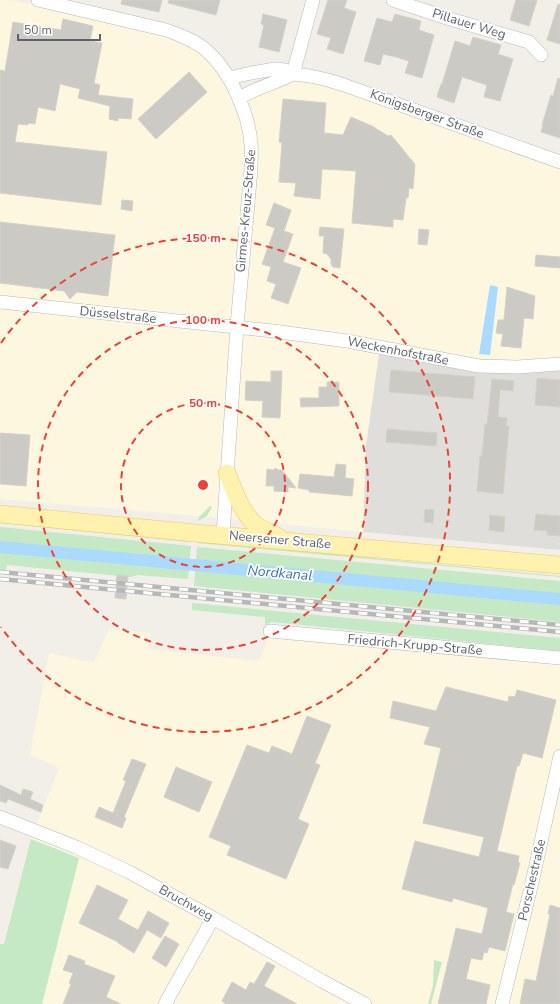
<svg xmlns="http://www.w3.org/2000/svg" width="560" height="1004" font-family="'Nunito Sans',sans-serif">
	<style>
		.commercial { fill: #fef7e0 }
		.industrial { fill: #e0deda }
		.green { fill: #c5e8c5 }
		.water { fill: #aadaff }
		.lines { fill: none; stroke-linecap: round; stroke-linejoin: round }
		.canal { stroke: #aadaff; stroke-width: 12 }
		.building { fill: #cccac5; stroke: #d6d1c6 }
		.minor-casing { stroke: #b5b8bc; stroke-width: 14 }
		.major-casing { stroke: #f2c960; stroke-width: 18 }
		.minor { stroke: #fff; stroke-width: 13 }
		.major { stroke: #fff2af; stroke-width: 17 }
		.rail-casing { stroke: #b6b7b8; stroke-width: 4.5 }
		.rail { stroke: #fff; stroke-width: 3; stroke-dasharray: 9; stroke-linecap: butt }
		.ring { fill: none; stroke: #ea4335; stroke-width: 2; stroke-dasharray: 7 5 }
		.labels { text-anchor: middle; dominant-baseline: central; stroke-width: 3.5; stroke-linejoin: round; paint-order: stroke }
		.street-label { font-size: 13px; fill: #5f6368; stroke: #fff }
		.water-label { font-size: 14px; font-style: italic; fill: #4174aa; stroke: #fff }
		.centre { fill: #ea4335; stroke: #fff; stroke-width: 2 }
		.ring-label { font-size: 12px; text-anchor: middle; font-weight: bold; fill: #ea4335; stroke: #fff; stroke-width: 3.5; stroke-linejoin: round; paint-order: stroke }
	</style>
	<rect width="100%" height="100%" fill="#f1efe8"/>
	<!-- commercial -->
	<path class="commercial" d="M0,0h9l131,25 57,20 41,55 25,-13 47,-10 250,87v386l-197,-18 -142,-14 -221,-19z
		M109,629l41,4 -2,16 111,12 11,-26 290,27v342h-518l37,-146 -48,-19 28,-71 -29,-13 19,-102 45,10z"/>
	<!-- industrial -->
	<path class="industrial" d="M379,354l89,17 25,2 67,-3v180l-197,-18 3,-87z"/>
	<!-- green -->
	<path class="green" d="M210,506l2,1 -5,9 -9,5 1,-4z
		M0,521l189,19v2l-189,-19z
		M0,527l191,19 -3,33 -50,-4 -7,2 -124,-12 -1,5h-6z
		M197,541l363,35v1l-363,-34z
		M197,547l363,34v41l-366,-36z
		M192,603l368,35v13l-288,-29 -7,3v-8l-73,-7z
		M31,839l48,19 -37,146h-42v-60h4z
		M434,960l8,2 -11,42h-3l5,-19z"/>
	<!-- water -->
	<path class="water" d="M490,285l8,2 -8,68 -11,-1z"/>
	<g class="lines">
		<!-- canal -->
		<path class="canal" d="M0,547l560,52"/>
	</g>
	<!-- building -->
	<path class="building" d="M122,0h40l-3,12 -38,-8z
		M169,0h51l-4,15 -48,-12z
		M328,0h19l-3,8 12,4 -13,42 -16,-5 4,-11 -14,-4z
		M516,0h21l-8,26 -19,-6z
		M558,4l2,1v39l-13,-4z
		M263,14l24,6 -8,32 -20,-5 5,-22 -3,-1z
		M395,14l26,7 -2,9 15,5 -12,43 -17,-5 4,-12 -13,-4 -13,-3 -3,11 -16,-4 13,-43 15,4z
		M63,19l30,7 -3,15 12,2 -8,40 6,2 -2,10 35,4 -2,20 -13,-1v3l-9,-2 1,-13 -32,-8 2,-9 -20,-5 -5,27 -17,-4 -3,17 -7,-1v2l-10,-1 -3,18 92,10 -6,53 -101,-12v-123l5,1 8,-49 48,8z
		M473,37l28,8 -3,9 15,5 -13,42 -16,-4 3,-12 -25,-8 -8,26 -17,-6 4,-13h1l13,-43 15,5z
		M189,72l18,20 -51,47 -18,-20z
		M558,78l2,1v59l-19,-6 2,-7h-1l9,-30 2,1z
		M283,99l43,4 -2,30 19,2 8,-18 21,9 16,10 3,-1 18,22v2h2l4,6 -2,24 -4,-1 -1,10h-2l-3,22 -10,-1v8l-41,-4 4,-52 -34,-2 -2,30 -26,-3 2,-13 -17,-1 3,-39 -3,-1z
		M122,200l11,1 -1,10 -11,-2z
		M274,203l17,7 -7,21 9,3 -10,28 18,6 -13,36 -17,-6 5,-14 -9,-3 4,-14 -9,-3 13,-36 -9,-3z
		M0,222l115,13 -7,61 -31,-4 -7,7 -6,-8 -64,-8z
		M320,227l24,2 -4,39 -7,-1 -2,-3v-5l-4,-5 -4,-1 1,-17h-5z
		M419,229l10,1 -2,15 -9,-1z
		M536,255l24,2v11l-25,-2z
		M507,287l28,9 -2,23 -9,-1 -3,30 -20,-2 2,-12 -7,-1 2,-13h6z
		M391,370l84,7 -2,22 -84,-7z
		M271,371h11l-2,47 -18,-1 1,-16 -18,-1 1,-19 25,1z
		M537,378l23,2v27l-25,-2z
		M492,379l22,2 -1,10 -13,-1 -2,27 9,1 -1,8h3l-6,68 -26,-3 3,-35h2l3,-32h2l1,-8z
		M327,382h12v24l-38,1 -1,-9h19v-11h8z
		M387,429l50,4 -1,13 -50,-4z
		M0,433l30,2 -4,51 -26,-2z
		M336,464l10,1 -1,13 9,1 -2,17 -43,-4v-2l-11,-2 2,-14 34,3z
		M276,468l2,2h4l14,18 -8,-1v5l-14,-1v-5h-8l1,-17 6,1z
		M425,509l9,1 -1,13 -9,-1z
		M536,514l24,2v20l-13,-1v-4l-13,-1z
		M490,515l15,2 -1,15 -15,-2z
		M117,575l11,1 -2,23 -11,-1z
		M446,687l62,15 1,-6 6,1 2,-7 39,10 -14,58 -19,-5 -4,13h-2l-20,85 22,5 -1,6 2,1 -6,22 -1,-1 -7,28 8,2 -9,37 -16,-4 -2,6 -3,-1 -2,8 -11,-2 -5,21 24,6 -4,19h-48l18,-76 26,6 6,-26 -35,-10 -1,4 -50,-13 13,-48 64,16 5,-20 -61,-14 18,-75 -17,-4 6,-17 -40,-9 3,-17 43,10z
		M307,716l24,9 -16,38 5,2 -22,54 11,5 -23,55 -59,-24 4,-9 -22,-9 38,-92 22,8 3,-7 20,8z
		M132,759l14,5 -22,53 2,1 -4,10 -27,-11 4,-10 14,6 13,-32 -3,-1z
		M176,767l36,15 -13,30 -35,-15z
		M0,785l21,10 2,-6 10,3 -3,7 13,6 -2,7 -33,-13 -2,4 -6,-2z
		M0,840l16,6 -8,23 -8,-2z
		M97,885l31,15 -10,19 20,11 10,-19 21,12 -8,15 -14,-8 -13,23 -16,-10v-1l-39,-19z
		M550,905l10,3v96h-40l5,-25 11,2 14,-67h-2z
		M165,936l14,8 -13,23 -14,-9z
		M69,955l16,6 -1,3 31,12 -9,21 15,7h-58l8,-20 -2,-1 4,-10 -10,-3z
		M267,962l8,4 -11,20 33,18h-71l-4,-3 10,-19 14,8 4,-8 4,2z"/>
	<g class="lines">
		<defs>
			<path id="minor" d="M38,0l128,30c14,5 30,11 41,21 23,20 42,63 44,93 1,8 0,17 0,25l-14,157 -14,209
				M393,0l57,19 79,23 12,13
				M293,74l20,-74
				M229,78l22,-5 24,-4 10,1 8,4 17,2 18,4 16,5 216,77
				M239,98l16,-8 30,-12 8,-4
				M0,302l273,29 74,10 132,25 39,1 42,-3
				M270,631l290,27
				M0,817l76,30 53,25 84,46 109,63 43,23
				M165,1004l48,-86
				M502,1004l29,-117 29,-131"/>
			<path id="major" d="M227,473c7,17 15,41 29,52 7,5 15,8 23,12
				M0,514l195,19 365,32"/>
		</defs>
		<!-- minor casing -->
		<use href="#minor" class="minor-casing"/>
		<!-- major casing -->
		<use href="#major" class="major-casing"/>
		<!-- minor -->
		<use href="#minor" class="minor"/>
		<!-- major -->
		<use href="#major" class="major"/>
		<defs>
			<path id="rail" d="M0,572l560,53
				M0,579l560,53"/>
		</defs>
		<!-- rail casing -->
		<use href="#rail" class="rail-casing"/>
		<!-- rail -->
		<use href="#rail" class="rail"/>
	</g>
	<!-- distance rings -->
	<g class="ring">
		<circle cx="203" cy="485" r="82"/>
		<circle cx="203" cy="485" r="165"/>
		<path d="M1 343A247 247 0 1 1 1 627"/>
	</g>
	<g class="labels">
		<!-- street labels -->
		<g class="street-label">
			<text transform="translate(469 24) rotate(17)">Pillauer Weg</text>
			<text transform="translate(427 114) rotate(20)">Königsberger Straße</text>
			<text transform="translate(246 211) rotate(-85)">Girmes-Kreuz-Straße</text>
			<text transform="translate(118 315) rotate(6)">Düsselstraße</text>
			<text transform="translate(398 351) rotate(11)">Weckenhofstraße</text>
			<text transform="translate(280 540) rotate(5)">Neersener Straße</text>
			<text transform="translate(415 645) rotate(5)">Friedrich-Krupp-Straße</text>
			<text transform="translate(532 880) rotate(-77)">Porschestraße</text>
			<text transform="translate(186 903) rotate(29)">Bruchweg</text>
		</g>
		<!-- water labels -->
		<g class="water-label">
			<text transform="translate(280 573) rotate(5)">Nordkanal</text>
		</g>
	</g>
	<circle cx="203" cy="485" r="6" class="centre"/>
	<g class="ring-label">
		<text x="203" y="242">150 m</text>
		<text x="203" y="324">100 m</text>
		<text x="203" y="407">50 m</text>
	</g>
	<!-- scale -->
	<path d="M18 34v6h82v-6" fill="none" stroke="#5f6368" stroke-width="2"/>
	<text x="24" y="34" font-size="12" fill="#5f6368" stroke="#ffffff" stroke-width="3" paint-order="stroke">50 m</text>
</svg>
